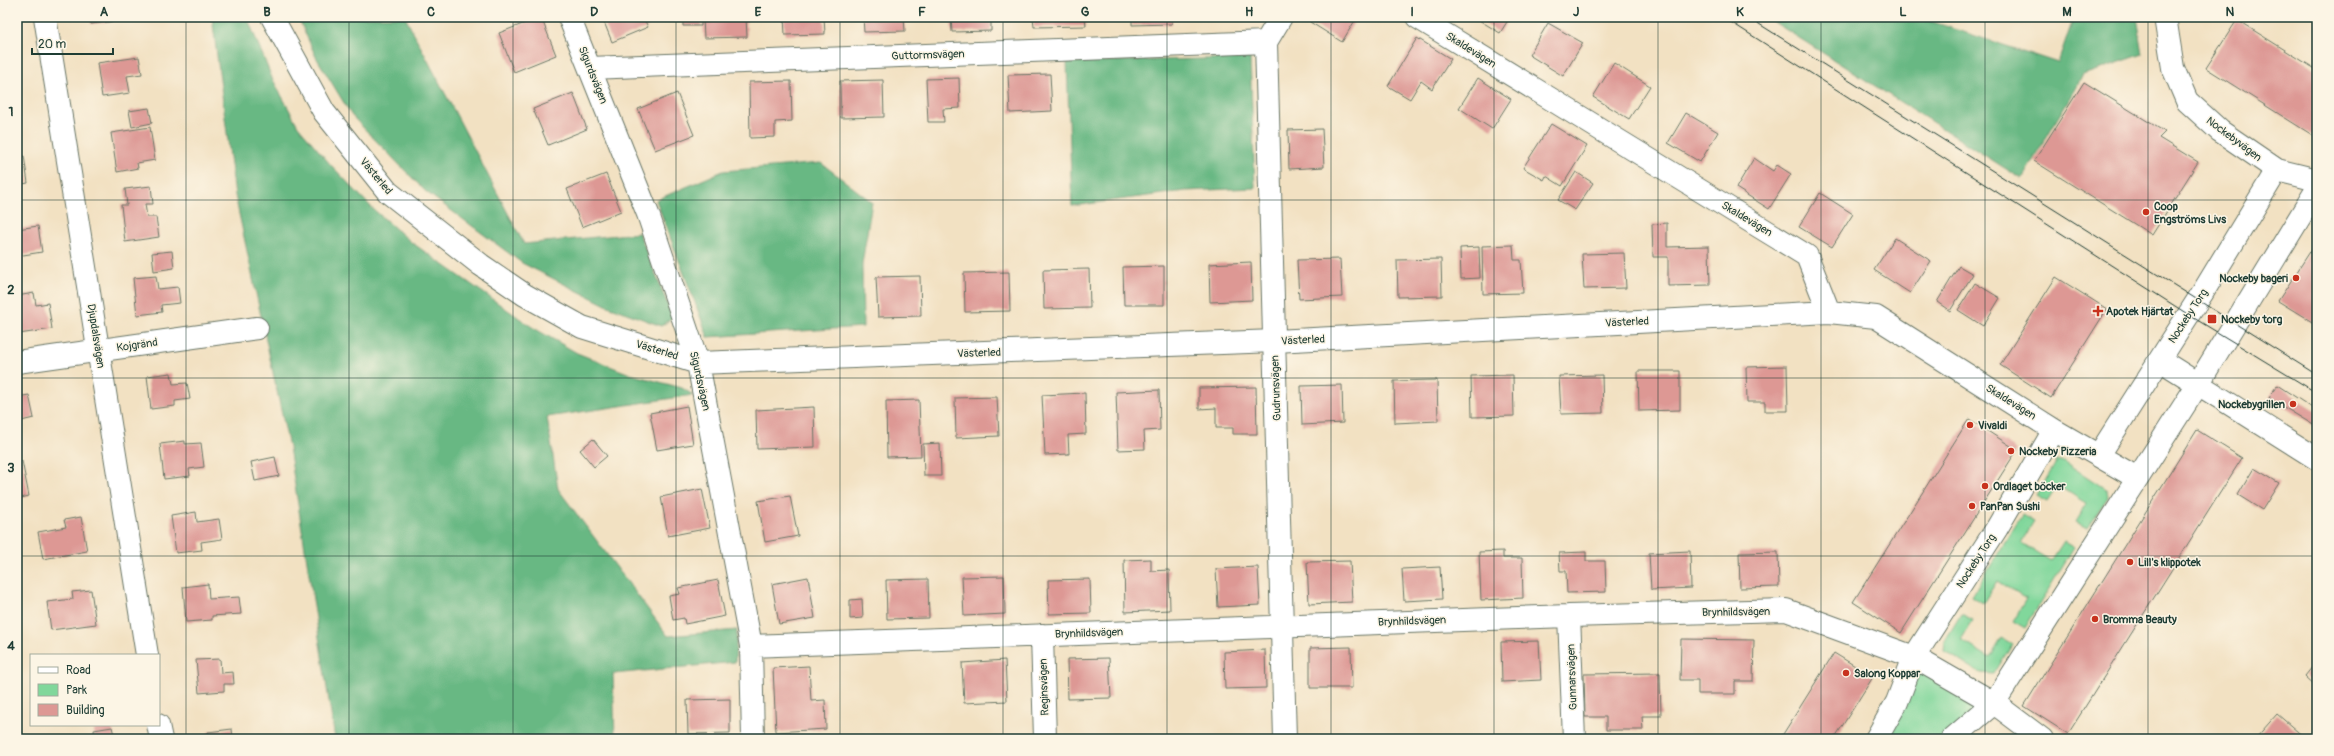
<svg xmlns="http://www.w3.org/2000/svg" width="2334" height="756" font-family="Pangolin,sans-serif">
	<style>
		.green { fill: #81d79b; stroke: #508a68 }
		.forest { fill: #68b883; stroke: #447a5c }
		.building { fill: #dd9894 }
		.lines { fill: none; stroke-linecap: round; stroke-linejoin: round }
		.pedestrian-casing { stroke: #697666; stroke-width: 24 }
		.minor-casing { stroke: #697666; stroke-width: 24 }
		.tertiary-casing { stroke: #697666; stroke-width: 24 }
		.pedestrian { stroke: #fff; stroke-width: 22 }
		.minor { stroke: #fff; stroke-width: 22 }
		.tertiary { stroke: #fff; stroke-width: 22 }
		.tram { stroke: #1f3d34; stroke-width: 1 }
		.grid { fill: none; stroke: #1f3d34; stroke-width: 1; stroke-opacity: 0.55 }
		.poi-dot { fill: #c8321e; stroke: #fcf5e5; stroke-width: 1.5 }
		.labels { text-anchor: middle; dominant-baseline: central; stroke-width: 3; stroke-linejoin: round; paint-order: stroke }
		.street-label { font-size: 11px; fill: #1f3d34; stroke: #fcf5e5 }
		.poi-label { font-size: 11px; font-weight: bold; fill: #1f3d34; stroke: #fcf5e5; text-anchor: start }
		.neatline { fill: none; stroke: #1f3d34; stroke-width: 1.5 }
		.grid-label { font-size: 13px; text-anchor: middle; font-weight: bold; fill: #1f3d34 }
	</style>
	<rect width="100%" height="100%" fill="#fcf5e5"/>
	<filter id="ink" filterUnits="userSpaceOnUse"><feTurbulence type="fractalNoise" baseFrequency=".025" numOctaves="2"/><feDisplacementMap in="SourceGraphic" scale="8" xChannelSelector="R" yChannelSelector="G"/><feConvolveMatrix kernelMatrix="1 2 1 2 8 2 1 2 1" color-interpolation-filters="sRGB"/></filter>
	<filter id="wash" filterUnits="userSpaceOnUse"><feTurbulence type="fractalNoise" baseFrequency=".012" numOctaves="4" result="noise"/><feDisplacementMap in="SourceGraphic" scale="16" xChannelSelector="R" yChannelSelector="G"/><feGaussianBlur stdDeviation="0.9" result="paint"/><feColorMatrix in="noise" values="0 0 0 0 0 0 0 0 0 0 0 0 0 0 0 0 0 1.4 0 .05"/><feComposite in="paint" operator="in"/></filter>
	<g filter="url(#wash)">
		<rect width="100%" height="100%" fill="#f2e1c2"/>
		<!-- green -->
		<path class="green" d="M2057,461h6l44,29 1,7 -21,31 -11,-6 11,-18 -29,-19 -11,17 -11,-6z
			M2022,515l12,7 -13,21 30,18 13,-20 10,6 -49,81 -12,-7 13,-22 -29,-18 -14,22 -11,-7z
			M1961,614l12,6 -12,20 29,18 12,-20 10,6 -18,30 -13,-1 -37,-22 1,-10z
			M1914,657l80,46 -42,36h-77z"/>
		<!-- forest -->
		<path class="forest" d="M212,17h35l25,61 26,48 32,38 43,45 38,33 121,85 45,26 53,21 52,14 11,7 -146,22 11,72 110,147 69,-6 -2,32 -122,12 2,65h-280l-46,-292 -54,-252z
			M298,17h107l119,227 115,-11 34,85 -12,8 -53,-20 -86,-43 -97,-72 -73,-75 -36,-59z
			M1766,17h152l140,46 16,-46h63l6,37 -60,21 -61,104z
			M1250,58l5,130 -70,3 -113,15 -5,-144z
			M821,163l51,39 -10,62 1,63 -155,10 -52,-137 67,-29z"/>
		<g id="blocks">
			<!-- building -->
			<path class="building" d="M90,17h49v1l-48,6z
				M541,17l15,38 -42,17 -15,-39z
				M602,17h41l5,10 -36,15z
				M683,17h18v9h-18z
				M703,17h43l1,20 -43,1z
				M784,17h40l1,17 -40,1z
				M863,17h41l1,14 -41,1z
				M951,17h40v14l-39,1z
				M1033,17h52l1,9 -52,1z
				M1132,17h40v7l-40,1z
				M1313,17h44l-15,25 -32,-20z
				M1474,17h36l-10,16z
				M2237,20l80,50v68l-111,-70z
				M1548,23l35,20 -20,33 -34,-21z
				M1417,38l34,21 -19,30 -11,-8 -11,18 -22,-13z
				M139,57l3,17 -15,2 3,17 -28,4 -5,-34z
				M1614,63l36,23 -21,33 -36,-22z
				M1050,74l2,37 -42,2 -2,-38z
				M959,78l1,30 -17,1 1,13h-16l-2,-43z
				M1478,78l33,21 -19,30 -33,-21z
				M883,80l1,37 -43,1 -1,-37z
				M791,81l1,40 -17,1v15l-25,1 -1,-56z
				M2084,82l81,50 -6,6 39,24 -46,73 -118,-74z
				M573,93l14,36 -39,16 -15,-36z
				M677,93l17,42 -39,15 -17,-41z
				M149,108l3,15 -20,4 -3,-16z
				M1686,113l32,19 -18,30 -32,-19z
				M1551,124l36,22 -25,40 -16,-10 -2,4 -21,-12z
				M150,127l5,33 -18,3 1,5 -21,4 -6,-39z
				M1322,129l2,38 -35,2 -1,-39z
				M24,156l4,27 -11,2v-27z
				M1754,158l19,13 4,-6 14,9 -22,35 -33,-21z
				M1576,172l17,11 -18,27 -17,-10z
				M606,174l15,37 -39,16 -15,-38z
				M151,186l2,18h-8l2,13h9l3,20 -34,5 -4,-37h6l-2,-16z
				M1820,193l33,21 -21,33 -33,-20z
				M1667,223v24l42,-1 1,39 -42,1v-29h-15l-1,-33z
				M38,226l4,26 -25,4v-27z
				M1895,238l36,23 -21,32 -36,-23z
				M2317,241v84l-39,-24z
				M1513,245l1,15h7l2,33 -40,1 -1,-48z
				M1479,247l1,31 -19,1 -1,-31z
				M172,251l2,17 -20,3 -2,-18z
				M1624,253l2,35 -42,1 -2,-35z
				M1340,259l2,38 -43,2 -2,-39z
				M1441,259l1,37 -44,1 -1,-37z
				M1251,262l1,38 -42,2 -1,-38z
				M1164,266v39h-40l-1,-38z
				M1959,266l14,8 -23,37 -13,-9z
				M1089,269l1,39 -46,1 -1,-39z
				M1009,272l1,39 -45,1 -1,-39z
				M156,276l2,13 20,-2 2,16 -19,2 1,7 -25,3 -4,-37z
				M920,276l1,40 -43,1 -2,-40z
				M2056,277l51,32 -56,89 -51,-33z
				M1975,283l25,15 -17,28 -25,-16z
				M34,293l2,12 12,-2 4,26 -33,5 -2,-38z
				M1787,366l1,45h-23v-9h-18l-1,-35z
				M1638,371h42v39l-41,1z
				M171,373l2,11 14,-1 3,16 -15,2v5l-24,3 -4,-33z
				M1513,375l1,41 -42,1 -1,-41z
				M1602,375l1,38 -42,1 -2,-38z
				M1437,380l1,41 -43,2 -1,-42z
				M1342,385l1,38 -41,2 -1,-39z
				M2277,385l40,26v12l-2,3 -46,-28z
				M1256,387l1,47h-24v-6h-17v-20l-17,1v-21z
				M1159,390l1,40 -16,1 1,18 -27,1 -2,-58z
				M1085,393l1,41 -18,1 1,19 -24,1 -3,-60z
				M29,395l5,23 -17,4v-25z
				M997,397l2,39 -43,2 -1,-40z
				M919,400l2,56 -34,1 -1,-56z
				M687,406l6,38 -36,6 -7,-37z
				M814,407l1,40 -58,2 -1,-39z
				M1969,419l48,31 -116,183 -48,-31z
				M2197,430l45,28 -174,276 -44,-28z
				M593,439l14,17 -13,11 -14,-17z
				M185,441v3l16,-1 3,24 -15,2 1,7 -26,3 -4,-35z
				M940,443l1,33h-17l-1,-32z
				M275,457l4,19 -24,5 -4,-19z
				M22,461l7,35 -12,3v-37z
				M2254,468l25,15 -17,27 -24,-15z
				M702,489l8,39 -42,8 -7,-39z
				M790,496l8,40 -33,6 -7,-41z
				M196,512l1,10 22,-3 3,20 -21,3 1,8 -26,3 -5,-37z
				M81,517l6,34 -44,8 -5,-27 28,-5 -2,-7z
				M1503,551v7h19l1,40 -42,2 -2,-48z
				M1690,551l1,37 -40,2 -2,-37z
				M1586,552v9h19l1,31 -39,1 -1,-22h-6l-1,-18z
				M1778,552l1,35 -39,1 -1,-35z
				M1151,559v12l18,-1 1,40 -45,2 -1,-52z
				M1350,561l2,41 -43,2 -2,-42z
				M1258,567l2,38 -42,2 -2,-38z
				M1440,567l2,32 -38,2 -2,-32z
				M1004,576l1,38 -41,2 -2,-39z
				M808,577l7,41 -36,6 -7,-40z
				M928,579l1,39 -42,1 -1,-39z
				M1090,579l1,34 -42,1 -1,-34z
				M718,580l7,36 -40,8 -1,-6 -11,2 -4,-24 11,-2 -2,-6z
				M208,584l1,15 30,-2 2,17 -29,2v4l-26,2 -3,-35z
				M91,590l5,34 -45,6 -4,-28 26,-3 -1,-7z
				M862,599l1,19 -13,1v-19z
				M1681,639l73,1 -1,41h-18v13h-37v-14h-18z
				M1539,641l2,39 -39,2 -1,-40z
				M1351,647l1,41h-42v-40z
				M1265,650l1,38 -41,1 -1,-37z
				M1834,653l39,24 -39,62h-54z
				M1109,658l2,40 -43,1 -1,-40z
				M220,659l1,14 12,-1 1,12h-10v7l-25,2 -3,-33z
				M1005,660l2,41 -43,2 -2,-40z
				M2317,661v26l-12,-11z
				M809,666l2,35 14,-1 1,29 -50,3 -3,-64z
				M1660,673l1,43h-19l1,14h-37v-13h-21l-1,-43z
				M730,699v34l-42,1 -1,-34z
				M2277,714l28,24 -1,1h-49z
				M112,727l3,12h-20l-1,-9z
				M232,729l1,10h-24l-1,-7z"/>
		</g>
	</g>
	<g filter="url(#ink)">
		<use href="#blocks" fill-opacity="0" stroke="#697666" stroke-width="1"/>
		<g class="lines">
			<defs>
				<path id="pedestrian" d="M2198,384l119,-195"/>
				<path id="minor" d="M272,17l52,95 64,80 93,73 44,30 57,32 116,36 577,-22 554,-29 47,5 178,113 83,48
					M569,17l79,197 50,149 53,283 2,93
					M1281,17l-15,25 19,697
					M1417,17l390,239 22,56
					M2165,17l8,51 14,33 33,30 57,39 40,10
					M590,68l676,-26
					M2160,360l157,99
					M17,362l240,-34
					M2099,455l104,-163 74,-122
					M1569,616l5,123
					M1042,635l3,104
					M751,646l818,-30 217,-6 128,47 80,46 48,36
					M1876,739l21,-37 17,-45 83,-129 57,-98
					M1952,739l42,-36 204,-319"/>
				<path id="tertiary" d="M45,17l102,638
					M158,725l3,14"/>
			</defs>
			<!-- pedestrian casing -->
			<use href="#pedestrian" class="pedestrian-casing"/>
			<!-- minor casing -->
			<use href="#minor" class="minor-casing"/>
			<!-- tertiary casing -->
			<use href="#tertiary" class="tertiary-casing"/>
			<!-- pedestrian -->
			<use href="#pedestrian" class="pedestrian"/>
			<!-- minor -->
			<use href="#minor" class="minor"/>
			<!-- tertiary -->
			<use href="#tertiary" class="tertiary"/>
			<!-- tram -->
			<path class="tram" d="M1723,17l466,298 128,78
				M1748,17l569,358"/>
		</g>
	</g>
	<!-- grid -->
	<path class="grid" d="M186,17v722M349,17v722M513,17v722M676,17v722M840,17v722M1003,17v722M1167,17v722M1331,17v722M1494,17v722M1658,17v722M1821,17v722M1985,17v722M2148,17v722M17,200h2300M17,378h2300M17,556h2300"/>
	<!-- markers -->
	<g class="poi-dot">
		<circle cx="2146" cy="212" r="4"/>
		<circle cx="2296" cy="278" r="4"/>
		<path d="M2096 305h4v4h4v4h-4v4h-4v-4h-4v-4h4z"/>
		<rect x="2207" y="314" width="10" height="10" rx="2"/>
		<circle cx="2293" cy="404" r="4"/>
		<circle cx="1970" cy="425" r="4"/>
		<circle cx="2011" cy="451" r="4"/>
		<circle cx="1985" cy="486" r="4"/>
		<circle cx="1972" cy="506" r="4"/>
		<circle cx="2130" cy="562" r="4"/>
		<circle cx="2095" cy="619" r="4"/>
		<circle cx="1846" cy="673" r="4"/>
	</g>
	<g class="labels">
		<!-- street labels -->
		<g class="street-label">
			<text transform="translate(1471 50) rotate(32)">Skaldevägen</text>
			<text transform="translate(928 55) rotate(-2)">Guttormsvägen</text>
			<text transform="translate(593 75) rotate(68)">Sigurdsvägen</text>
			<text transform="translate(2234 139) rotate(37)">Nockebyvägen</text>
			<text transform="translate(376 176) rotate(50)">Västerled</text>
			<text transform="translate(1747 219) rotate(31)">Skaldevägen</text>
			<text transform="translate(2188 316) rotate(-57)">Nockeby Torg</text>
			<text transform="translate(1627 322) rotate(-3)">Västerled</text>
			<text transform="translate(96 336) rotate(81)">Djupdalsvägen</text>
			<text transform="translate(1303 340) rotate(-3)">Västerled</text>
			<text transform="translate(137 345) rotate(-8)">Kojgränd</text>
			<text transform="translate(657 350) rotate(17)">Västerled</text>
			<text transform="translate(979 353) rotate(-2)">Västerled</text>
			<text transform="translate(700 381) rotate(77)">Sigurdsvägen</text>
			<text transform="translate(1276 388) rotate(-92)">Gudrunsvägen</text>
			<text transform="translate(2011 402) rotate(32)">Skaldevägen</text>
			<text transform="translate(1976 561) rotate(-57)">Nockeby Torg</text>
			<text transform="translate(1736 612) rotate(-1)">Brynhildsvägen</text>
			<text transform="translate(1412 621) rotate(-2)">Brynhildsvägen</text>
			<text transform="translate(1089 633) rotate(-2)">Brynhildsvägen</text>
			<text transform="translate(1572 677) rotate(-92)">Gunnarsvägen</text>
			<text transform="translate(1044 687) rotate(-92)">Reginsvägen</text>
		</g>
		<!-- poi labels -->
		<g class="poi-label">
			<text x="2154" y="206">Coop<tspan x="2154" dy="13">Engströms Livs</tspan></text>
			<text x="2288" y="278" text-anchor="end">Nockeby bageri</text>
			<text x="2106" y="311">Apotek Hjärtat</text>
			<text x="2221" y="319">Nockeby torg</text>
			<text x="2285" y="404" text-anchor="end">Nockebygrillen</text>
			<text x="1978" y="425">Vivaldi</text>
			<text x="2019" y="451">Nockeby Pizzeria</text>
			<text x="1993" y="486">Ordlaget böcker</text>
			<text x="1980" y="506">PanPan Sushi</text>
			<text x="2138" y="562">Lill's klippotek</text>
			<text x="2103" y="619">Bromma Beauty</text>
			<text x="1854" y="673">Salong Koppar</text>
		</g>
	</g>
	<!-- margin -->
	<rect width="2334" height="756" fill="none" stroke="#fcf5e5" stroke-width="44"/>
	<!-- legend -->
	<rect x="30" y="654" width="130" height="72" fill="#fcf5e5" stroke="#a4ab9e"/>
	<rect x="38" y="667" width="20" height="6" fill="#ffffff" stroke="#a4ab9e"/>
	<text x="66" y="674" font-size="12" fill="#1f3d34">Road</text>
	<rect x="38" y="684" width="20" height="12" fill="#81d79b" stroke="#a4ab9e"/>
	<text x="66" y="694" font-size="12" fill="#1f3d34">Park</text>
	<rect x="38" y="704" width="20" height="12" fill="#dd9894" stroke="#a4ab9e"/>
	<text x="66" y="714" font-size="12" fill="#1f3d34">Building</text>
	<!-- scale -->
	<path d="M32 48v6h81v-6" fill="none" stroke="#1f3d34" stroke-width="2"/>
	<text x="38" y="48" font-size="12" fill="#1f3d34" stroke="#fcf5e5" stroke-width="3" paint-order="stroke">20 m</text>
	<rect x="22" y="22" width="2290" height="712" class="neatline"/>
	<g class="grid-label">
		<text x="104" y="16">A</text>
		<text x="267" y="16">B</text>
		<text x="431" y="16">C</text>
		<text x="594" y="16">D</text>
		<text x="758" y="16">E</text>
		<text x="922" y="16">F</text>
		<text x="1085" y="16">G</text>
		<text x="1249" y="16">H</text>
		<text x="1412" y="16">I</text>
		<text x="1576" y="16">J</text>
		<text x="1740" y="16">K</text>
		<text x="1903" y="16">L</text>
		<text x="2067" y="16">M</text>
		<text x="2230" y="16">N</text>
		<text x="11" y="116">1</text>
		<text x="11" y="294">2</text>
		<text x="11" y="472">3</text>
		<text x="11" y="650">4</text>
	</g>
</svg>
